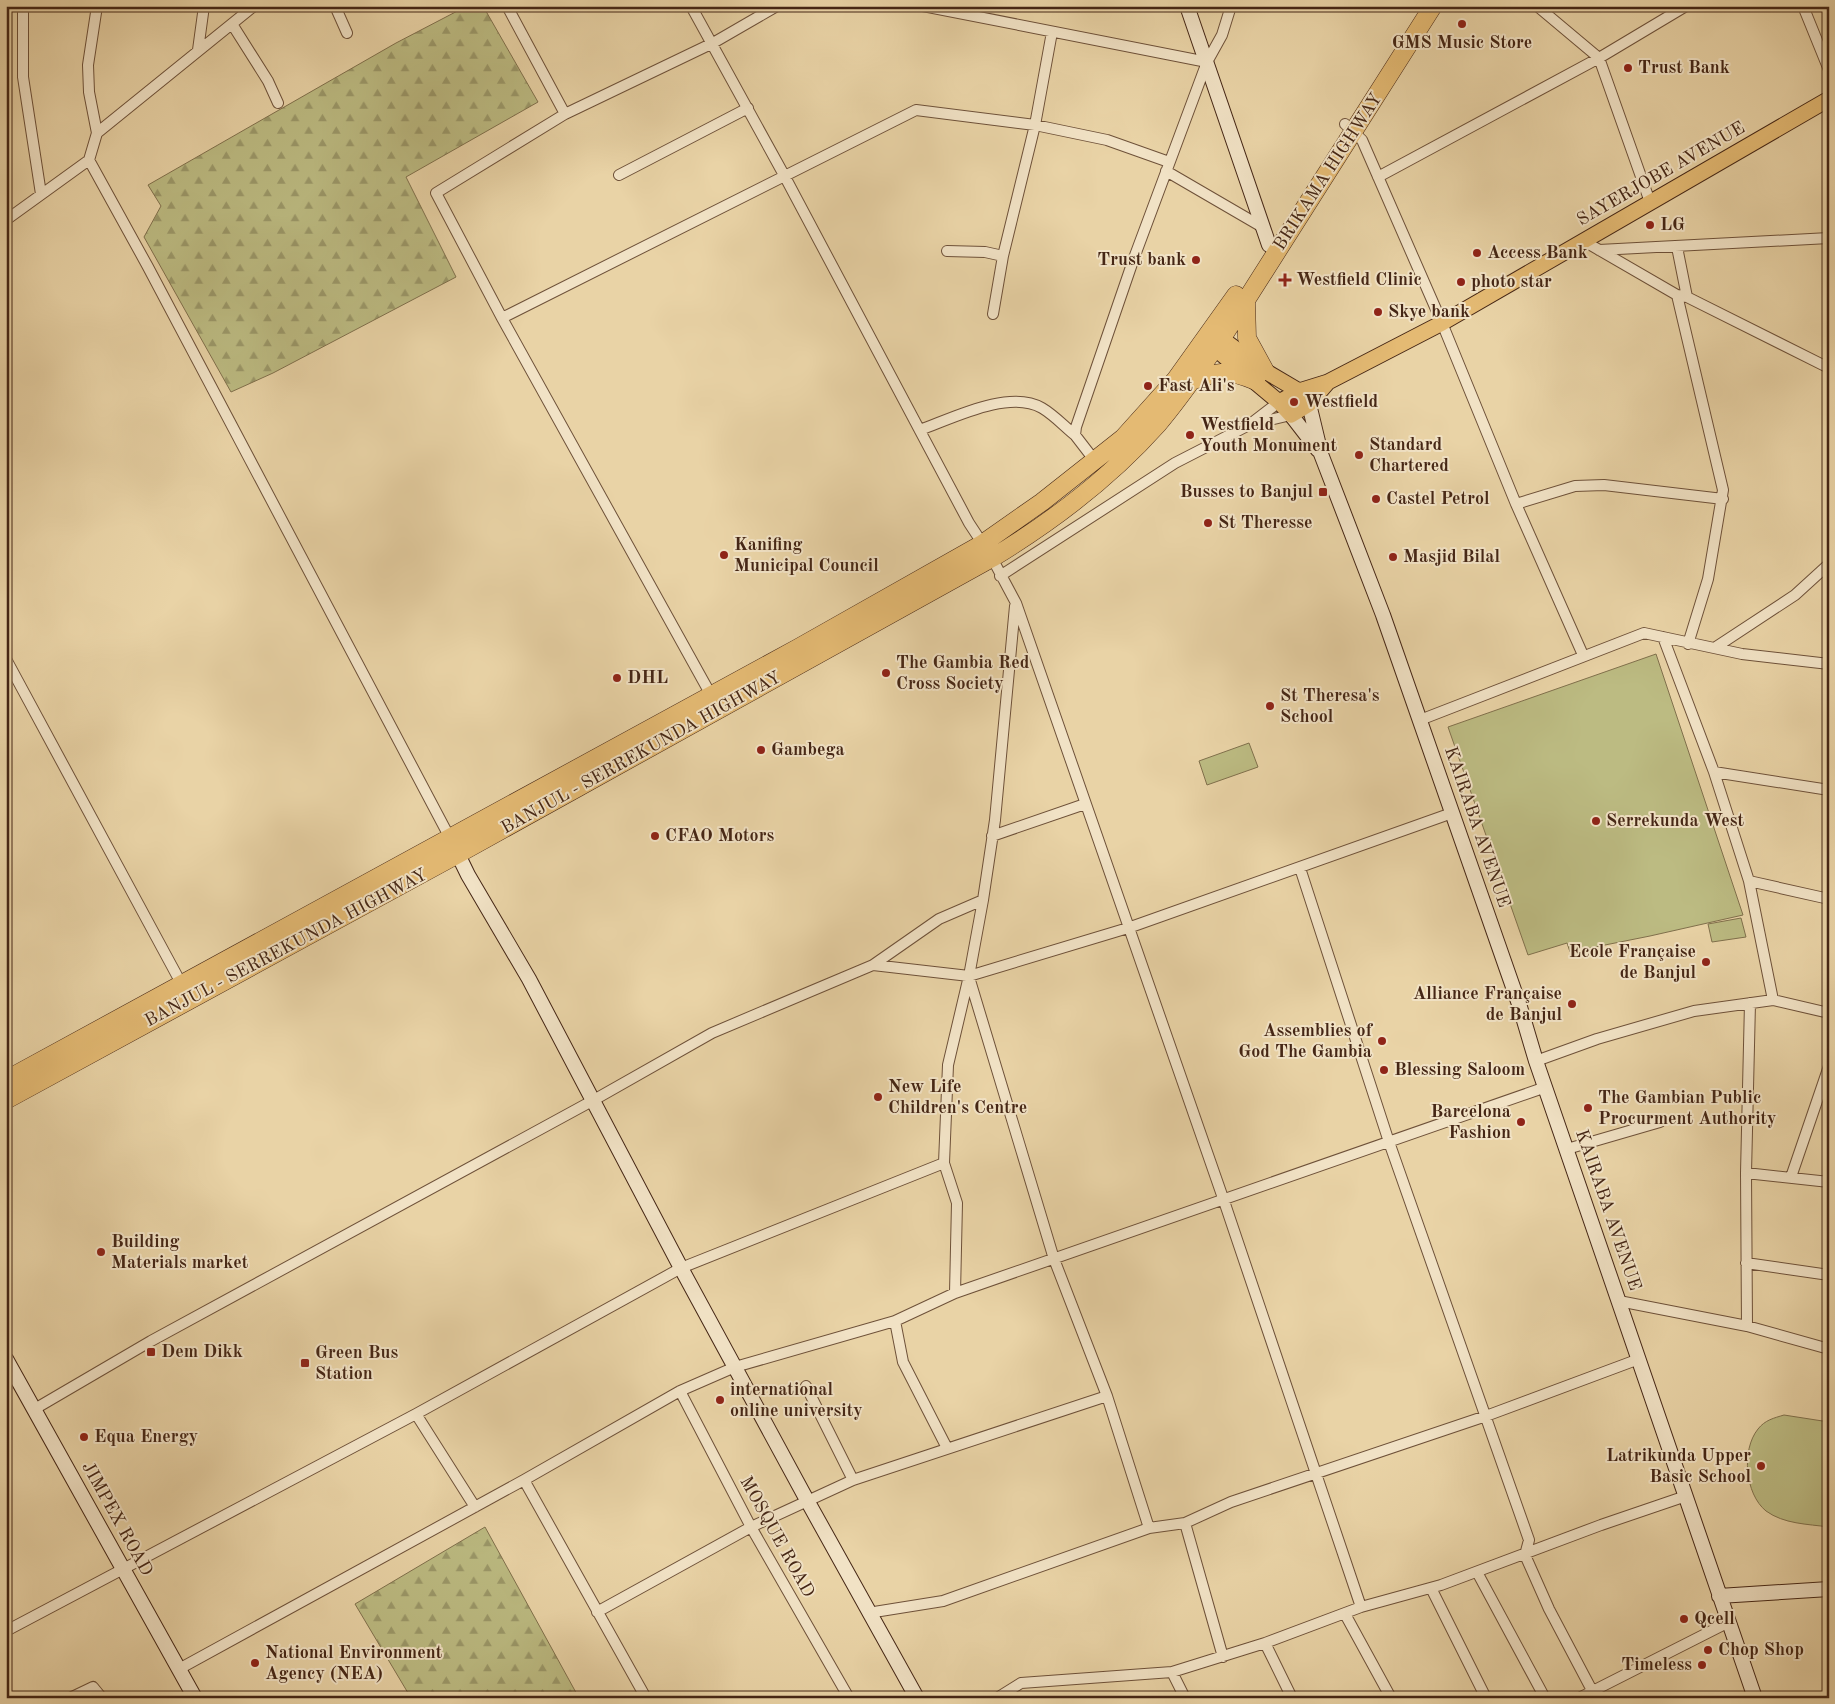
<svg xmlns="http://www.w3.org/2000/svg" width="1835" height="1704" font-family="'Old Standard TT',serif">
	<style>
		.forest { fill: url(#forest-firs); stroke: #80704c }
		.pitch { fill: #bcbb82; stroke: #80704c }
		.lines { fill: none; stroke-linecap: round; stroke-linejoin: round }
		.street-casing { stroke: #6e5139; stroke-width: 12 }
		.secondary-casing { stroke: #452615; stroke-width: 16 }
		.primary-casing { stroke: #452615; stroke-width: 17 }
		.highway-casing { stroke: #452615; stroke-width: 19 }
		.street { stroke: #f1e2c5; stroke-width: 10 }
		.secondary { stroke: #f1e2c5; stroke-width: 14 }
		.primary { stroke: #e4ba73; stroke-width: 15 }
		.highway { stroke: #e4ba73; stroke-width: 18 }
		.poi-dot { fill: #8f2418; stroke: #f1e2c5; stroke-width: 2 }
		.labels { text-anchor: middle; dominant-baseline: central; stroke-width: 4; stroke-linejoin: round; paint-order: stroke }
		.poi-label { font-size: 18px; font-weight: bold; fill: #452615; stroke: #f1e2c5; text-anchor: start }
		.street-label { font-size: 18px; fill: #452615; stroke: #f1e2c5 }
	</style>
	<defs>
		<pattern id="forest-firs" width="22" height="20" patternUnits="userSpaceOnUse" patternTransform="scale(1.25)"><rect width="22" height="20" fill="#bcbb82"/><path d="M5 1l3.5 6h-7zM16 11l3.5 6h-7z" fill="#9b9869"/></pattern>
	</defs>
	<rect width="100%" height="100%" fill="#e9d3a6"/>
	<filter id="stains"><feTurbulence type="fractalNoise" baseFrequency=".004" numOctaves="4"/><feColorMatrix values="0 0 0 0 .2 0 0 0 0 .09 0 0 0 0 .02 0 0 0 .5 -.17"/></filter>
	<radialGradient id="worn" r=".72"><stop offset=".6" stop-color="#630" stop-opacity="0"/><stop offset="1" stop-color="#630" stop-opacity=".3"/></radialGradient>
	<!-- forest -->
	<path class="forest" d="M467,6h16l55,96 -132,75 50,100 -183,96 -42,19 -87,-155 17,-31 -13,-21 248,-142z
		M485,1527l94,171h-168l-56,-94z"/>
	<!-- pitch -->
	<path class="pitch" d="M1656,654l87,261 -93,21 -80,16 -3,-9 -39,12 -80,-228z
		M1249,743l9,24 -51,18 -8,-24z
		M1741,918l5,19 -34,5 -4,-18z
		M1784,1415l45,7v105c-22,-3 -45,-3 -63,-16 -21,-17 -25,-61 -8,-82 7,-9 16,-11 26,-14z"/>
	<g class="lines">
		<defs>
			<path id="street" d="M23,6v71l18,117
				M335,6l12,27
				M507,6l58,108
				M691,6l93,169 185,348 23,35 24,45 207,595 138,409
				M923,6l284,56 15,-27 9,-29
				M1537,6l62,52 51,144
				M1803,6l26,64
				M232,24l36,57 10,22
				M198,50l6,-44
				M1345,124l17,16 80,183 74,181 67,151
				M97,133l157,-127
				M89,160l59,107 302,571
				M1166,171l98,57
				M619,175l129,-67
				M1378,177l221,-119 87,-52
				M6,220l83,-60 8,-27 -8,-41 -1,-27 9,-59
				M1582,240l95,55 10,2 142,71
				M1677,247l10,50
				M1599,250l230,-12
				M947,251l38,1 18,4
				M1677,295l46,195 -15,89 -20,65
				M993,314l10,-58 32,-131 17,-93
				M502,318l414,-208 119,15 72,15 62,22
				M1252,424l39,-9
				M920,430c33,-12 89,-41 122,-22 12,7 23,19 33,27
				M1095,461l-20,-26 1,-8 58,-169 73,-196
				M1516,504l59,-18 29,-1 119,14
				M1000,576l175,-113 74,-38 30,-23
				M1663,637l51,135 35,109 24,119
				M1716,647l79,-52 34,-31
				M6,659l175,324
				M711,695l-209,-377 -66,-125 129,-79 148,-71 64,-37
				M1420,720l224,-87 98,21 87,10
				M1714,772l115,18
				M992,836l93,-32
				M1300,868l89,274 140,398 -4,15 24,54 47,89
				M1749,881l80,18
				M873,965l66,-46 44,-19
				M969,977l85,282 53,137 42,132
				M1536,1061l61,-22 97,-28 79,-11 56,13
				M1567,1149l93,-27
				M944,1163l13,40 -2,90
				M1746,1173l83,9
				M1791,1177l38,-111
				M1746,1263l83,12
				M1619,1301l128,25 82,23
				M895,1321l8,41 44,86
				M1747,1326l-1,-153 4,-170
				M806,1386l47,94
				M680,1391l71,136 98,171
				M33,1410l118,-69 441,-240 120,-68 161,-68 96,11 159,-48 324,-115
				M416,1414l59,93
				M524,1480l122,218
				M1185,1523l38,134
				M1477,1572l68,126
				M1431,1588l55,110
				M597,1612l154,-85 102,-47 254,-84
				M868,1613l75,-12 206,-73 36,-5 46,-21 255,-86 153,-57
				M1345,1614l46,84
				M6,1631l410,-217 265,-146 263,-105 4,-98 21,-89 14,-76 12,-80 20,-214
				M1265,1643l27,55
				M179,1669l345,-189 156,-89 55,-24 160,-46 60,-28 591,-206
				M1172,1672l13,26
				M70,1698l23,-11 9,11
				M997,1698l24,-15 151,-11 93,-29 96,-36 80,-22 160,-60 85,-29
				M1579,1698l150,-76"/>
			<path id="secondary" d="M1187,6l82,239
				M1309,404l12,50 62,161 137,392 16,54 219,637
				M1291,415l27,35
				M450,838l18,37 61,104 152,289 127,234 109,196
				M6,1359l189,339
				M1719,1596l110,-7"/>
			<path id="primary" d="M1213,332l52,39 34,20 5,6
				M1206,341l73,61 12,13 18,-11 19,-22
				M1279,402l20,-11 29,-9 114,-59 387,-224"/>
			<path id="highway" d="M1246,301l1,37 18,33
				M1191,381c27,-10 37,-12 65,0
				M6,1080l792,-432 184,-104 60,-42 81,-64 53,-59 60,-84
				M6,1100l452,-246 534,-296c61,-37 118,-80 166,-134 23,-27 43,-57 64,-86l211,-332"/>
		</defs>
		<!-- street casing -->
		<use href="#street" class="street-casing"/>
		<!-- secondary casing -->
		<use href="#secondary" class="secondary-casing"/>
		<!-- primary casing -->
		<use href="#primary" class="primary-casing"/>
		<!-- highway casing -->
		<use href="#highway" class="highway-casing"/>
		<!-- street -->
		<use href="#street" class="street"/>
		<!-- secondary -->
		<use href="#secondary" class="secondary"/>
		<!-- primary -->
		<use href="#primary" class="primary"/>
		<!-- highway -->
		<use href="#highway" class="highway"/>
	</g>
	<!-- markers -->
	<g class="poi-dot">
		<circle cx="1462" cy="24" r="5"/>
		<circle cx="1628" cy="68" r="5"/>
		<circle cx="1650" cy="225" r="5"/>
		<circle cx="1477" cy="253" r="5"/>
		<circle cx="1196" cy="260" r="5"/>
		<path d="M1282.5 272.5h5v5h5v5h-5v5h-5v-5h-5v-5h5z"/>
		<circle cx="1461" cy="282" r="5"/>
		<circle cx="1378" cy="312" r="5"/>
		<circle cx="1148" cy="386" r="5"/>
		<circle cx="1294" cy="402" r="5"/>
		<circle cx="1190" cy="435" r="5"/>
		<circle cx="1359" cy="455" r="5"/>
		<rect x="1318" y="487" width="10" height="10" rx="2.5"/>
		<circle cx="1376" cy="499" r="5"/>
		<circle cx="1208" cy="523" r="5"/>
		<circle cx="724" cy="555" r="5"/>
		<circle cx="1393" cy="557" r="5"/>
		<circle cx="886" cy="673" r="5"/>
		<circle cx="617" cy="678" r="5"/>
		<circle cx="1270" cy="706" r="5"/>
		<circle cx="761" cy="750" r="5"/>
		<circle cx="1596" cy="821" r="5"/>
		<circle cx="655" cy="836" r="5"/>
		<circle cx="1706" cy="962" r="5"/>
		<circle cx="1572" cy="1004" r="5"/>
		<circle cx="1382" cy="1041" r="5"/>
		<circle cx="1384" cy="1070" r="5"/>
		<circle cx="878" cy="1097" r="5"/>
		<circle cx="1588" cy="1108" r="5"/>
		<circle cx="1521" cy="1122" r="5"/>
		<circle cx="101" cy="1252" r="5"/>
		<rect x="146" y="1347" width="10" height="10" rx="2.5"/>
		<rect x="300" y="1358" width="10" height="10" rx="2.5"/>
		<circle cx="720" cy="1400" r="5"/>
		<circle cx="84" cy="1437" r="5"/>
		<circle cx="1761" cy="1466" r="5"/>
		<circle cx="1684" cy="1619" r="5"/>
		<circle cx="1708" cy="1650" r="5"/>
		<circle cx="255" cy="1663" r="5"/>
		<circle cx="1702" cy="1665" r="5"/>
	</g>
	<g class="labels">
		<!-- poi labels -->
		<g class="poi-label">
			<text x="1462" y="43" text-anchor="middle">GMS Music Store</text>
			<text x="1638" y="68">Trust Bank</text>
			<text x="1660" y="225">LG</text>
			<text x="1487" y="253">Access Bank</text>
			<text x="1186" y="260" text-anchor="end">Trust bank</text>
			<text x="1296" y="280">Westfield Clinic</text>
			<text x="1471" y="282">photo star</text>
			<text x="1388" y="312">Skye bank</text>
			<text x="1158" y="386">Fast Ali's</text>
			<text x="1304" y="402">Westfield</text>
			<text x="1200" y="425">Westfield<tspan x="1200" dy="21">Youth Monument</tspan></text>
			<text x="1369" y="445">Standard<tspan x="1369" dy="21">Chartered</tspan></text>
			<text x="1313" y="492" text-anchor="end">Busses to Banjul</text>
			<text x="1386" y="499">Castel Petrol</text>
			<text x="1218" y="523">St Theresse</text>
			<text x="734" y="545">Kanifing<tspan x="734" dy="21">Municipal Council</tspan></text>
			<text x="1403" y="557">Masjid Bilal</text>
			<text x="896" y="663">The Gambia Red<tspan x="896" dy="21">Cross Society</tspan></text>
			<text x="627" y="678">DHL</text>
			<text x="1280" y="696">St Theresa's<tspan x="1280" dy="21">School</tspan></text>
			<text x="771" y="750">Gambega</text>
			<text x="1606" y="821">Serrekunda West</text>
			<text x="665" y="836">CFAO Motors</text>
			<text x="1696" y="952" text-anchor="end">Ecole Française<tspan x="1696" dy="21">de Banjul</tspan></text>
			<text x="1562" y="994" text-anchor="end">Alliance Française<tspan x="1562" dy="21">de Banjul</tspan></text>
			<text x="1372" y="1031" text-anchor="end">Assemblies of<tspan x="1372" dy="21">God The Gambia</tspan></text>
			<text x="1394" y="1070">Blessing Saloom</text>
			<text x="888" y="1087">New Life<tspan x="888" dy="21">Children's Centre</tspan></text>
			<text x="1598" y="1098">The Gambian Public<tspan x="1598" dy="21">Procurment Authority</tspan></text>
			<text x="1511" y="1112" text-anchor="end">Barcelona<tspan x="1511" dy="21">Fashion</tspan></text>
			<text x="111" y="1242">Building<tspan x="111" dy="21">Materials market</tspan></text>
			<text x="161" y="1352">Dem Dikk</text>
			<text x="315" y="1353">Green Bus<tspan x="315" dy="21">Station</tspan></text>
			<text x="730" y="1390">international<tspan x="730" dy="21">online university</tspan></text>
			<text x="94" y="1437">Equa Energy</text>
			<text x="1751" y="1456" text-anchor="end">Latrikunda Upper<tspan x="1751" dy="21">Basic School</tspan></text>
			<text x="1694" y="1619">Qcell</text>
			<text x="1718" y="1650">Chop Shop</text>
			<text x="265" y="1653">National Environment<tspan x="265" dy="21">Agency (NEA)</tspan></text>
			<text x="1692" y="1665" text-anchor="end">Timeless</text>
		</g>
		<!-- street labels -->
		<g class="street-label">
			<text transform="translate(1328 172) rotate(-57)">BRIKAMA HIGHWAY</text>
			<text transform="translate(1661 174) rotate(-30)">SAYERJOBE AVENUE</text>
			<text transform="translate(641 753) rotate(-29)">BANJUL - SERREKUNDA HIGHWAY</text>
			<text transform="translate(1477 827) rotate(71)">KAIRABA AVENUE</text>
			<text transform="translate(286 948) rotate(-28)">BANJUL - SERREKUNDA HIGHWAY</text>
			<text transform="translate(1608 1210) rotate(71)">KAIRABA AVENUE</text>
			<text transform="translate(117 1519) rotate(61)">JIMPEX ROAD</text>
			<text transform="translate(777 1537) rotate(61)">MOSQUE ROAD</text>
		</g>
	</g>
	<!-- margin -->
	<rect width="1835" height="1704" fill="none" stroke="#e9d3a6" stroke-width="25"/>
	<rect x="8" y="8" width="1820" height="1689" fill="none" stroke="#452615" stroke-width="2.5"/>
	<rect x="12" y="12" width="1810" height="1679" fill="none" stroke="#452615"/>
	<rect width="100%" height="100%" filter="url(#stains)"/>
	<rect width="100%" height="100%" fill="url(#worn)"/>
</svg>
